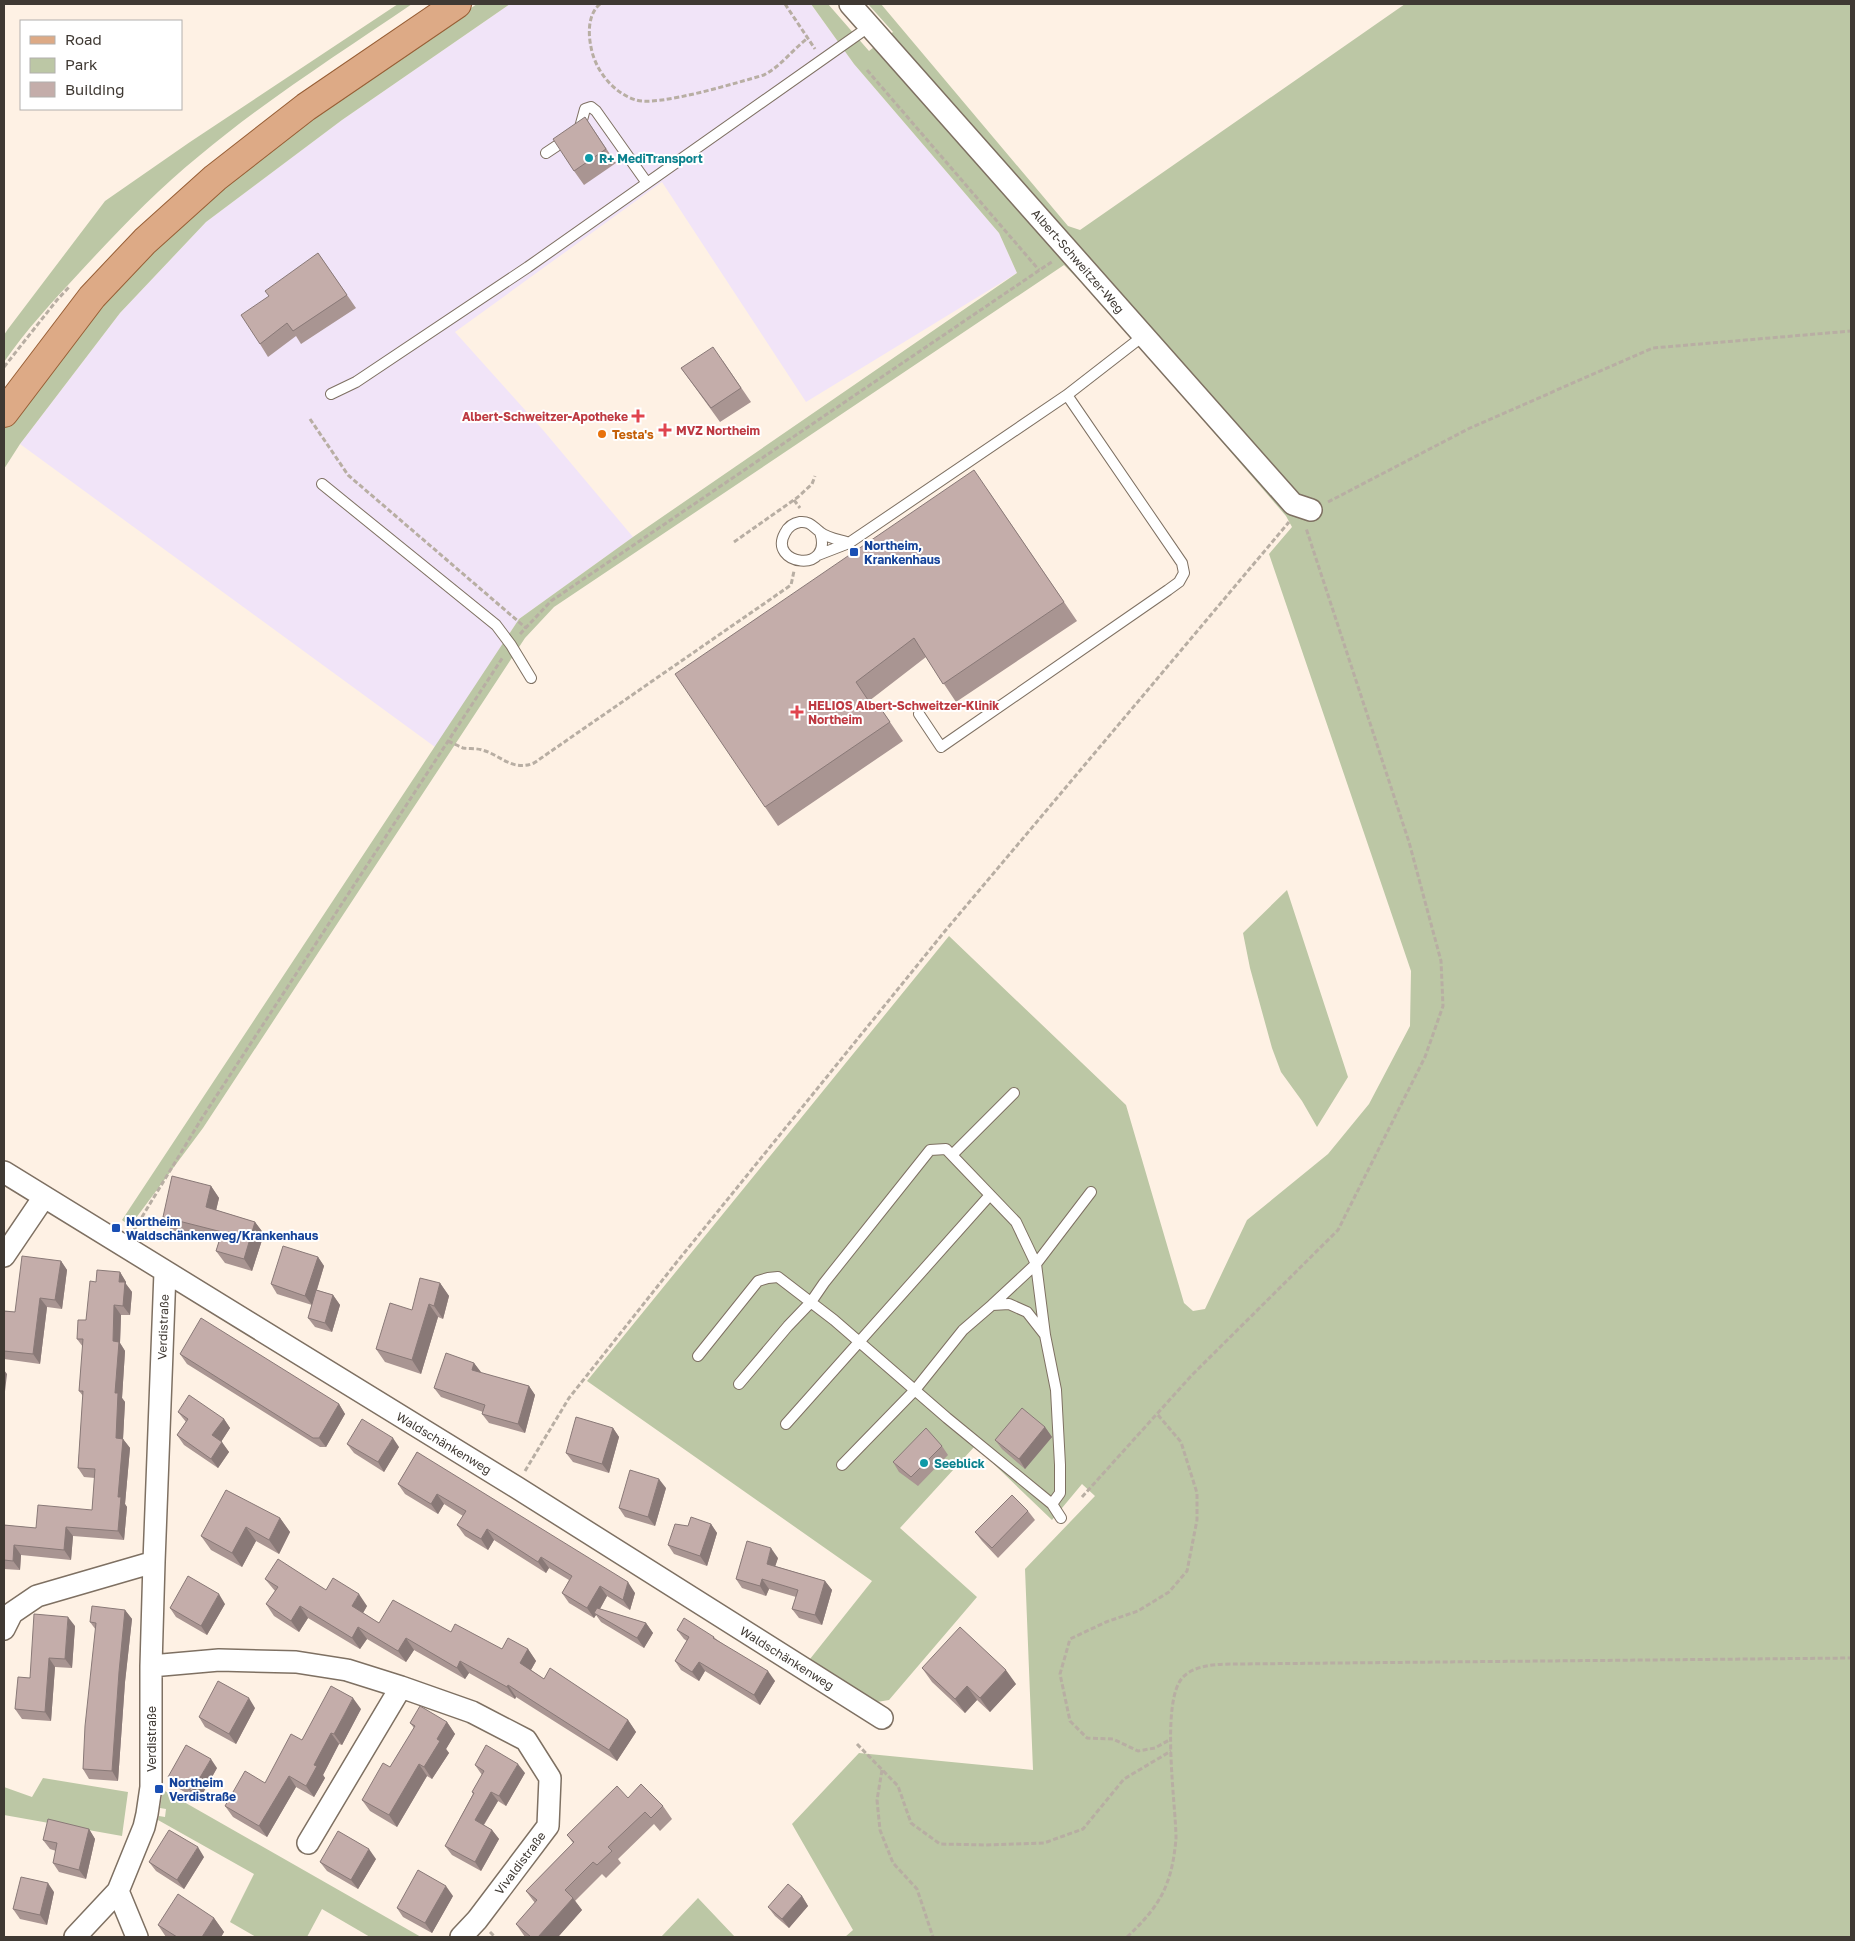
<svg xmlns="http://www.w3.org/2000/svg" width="1855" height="1941" font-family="'Golos Text',sans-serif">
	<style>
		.commercial { fill: #f1e4f8 }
		.green { fill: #bcc7a5 }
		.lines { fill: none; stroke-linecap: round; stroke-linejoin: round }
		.lane-casing { stroke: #7e7062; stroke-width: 12 }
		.street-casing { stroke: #7e7062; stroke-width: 24 }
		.primary-casing { stroke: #975e35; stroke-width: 30 }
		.path { stroke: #b8aea3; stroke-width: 3; stroke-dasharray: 5 2.5; stroke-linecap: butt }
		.lane { stroke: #fff; stroke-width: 10 }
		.street { stroke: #fff; stroke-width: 21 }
		.primary { stroke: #ddaa86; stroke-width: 28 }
		.wall { fill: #a99592 }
		.shaded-wall { fill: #897977 }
		.building { fill: #c4adaa; stroke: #897977 }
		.culture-dot { fill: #0f9aa8; stroke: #fff; stroke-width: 2 }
		.health-dot { fill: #e0444e; stroke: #fff; stroke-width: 2 }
		.food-dot { fill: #e8710a; stroke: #fff; stroke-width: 2 }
		.transit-dot { fill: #1a4fb4; stroke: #fff; stroke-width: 2 }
		.labels { text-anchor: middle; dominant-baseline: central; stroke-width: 4; stroke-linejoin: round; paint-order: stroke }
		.culture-label { font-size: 12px; font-weight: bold; fill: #0d838f; stroke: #fff; text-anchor: start }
		.street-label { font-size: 12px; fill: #3f3933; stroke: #fff }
		.health-label { font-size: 12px; font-weight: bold; fill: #be3a42; stroke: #fff; text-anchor: start }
		.food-label { font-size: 12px; font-weight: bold; fill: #c56008; stroke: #fff; text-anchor: start }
		.transit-label { font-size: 12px; font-weight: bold; fill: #164399; stroke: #fff; text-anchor: start }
	</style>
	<rect width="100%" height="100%" fill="#fef1e4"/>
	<!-- commercial -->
	<path class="commercial" d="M510,4h301l43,60 145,169 18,40 -211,129 -144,-220 -207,150 88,98 90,107 -114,82 -84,128 -415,-303 100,-131 86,-91 136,-102z"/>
	<!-- green -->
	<path class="green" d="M398,4h14c-72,49 -146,96 -213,152 -43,35 -82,76 -119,116 -27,29 -54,58 -76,90v-27l4,-6 97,-128 85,-59z
		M477,4h33l-168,116 -136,102 -86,91 -100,131 -16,25v-42l22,-33 62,-79 117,-116 142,-109z
		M811,4h17l41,47 24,-19 -25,-28h13l187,222 12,4 325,-226h446v1933h-1006l8,-7 -61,-106 67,-71 174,17 -8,-201 70,-73 -13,-12 -30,36 -77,-74 -75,82 77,69 -88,103 -12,2 -67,-43 62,-78 -285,-200 362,-445 177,169 58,198 9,8 12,-2 42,-89 81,-66 41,-50 41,-78 1,-55 -142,-417 23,-27 -6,-11 -141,-163 -62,-69 -19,-19 -510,342 -29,31 -322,490 -73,98 -8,-6 397,-601 114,-82 384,-264 -18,-40 -145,-169z
		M1287,890l61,187 -31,50 -15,-26 -21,-29 -9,-24 -22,-80 -7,-35z
		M43,1778l85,14 -6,44 -118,-21v-28l28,10z
		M163,1790l258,147h-51l-48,-28 -15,28h-51l-26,-15 24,-48 -96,-54 1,-4 6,1 1,-8 -6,-1z
		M698,1898l37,39h-74z"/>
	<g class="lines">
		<defs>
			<path id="lane" d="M579,131l6,-22 6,-2 5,4 51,72
				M546,153l21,-14
				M331,394l25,-12 172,-115 342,-241
				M322,484l174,141 15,20 20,33
				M820,532c14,43 -53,33 -35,1 3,-6 9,-10 15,-11 10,-1 13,5 20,10 7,6 21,8 29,11
				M818,555l31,-12 218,-148 76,-59
				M919,714l22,33 227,-157 11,-8 5,-9 -2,-10 -115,-168
				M952,1155l62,-62
				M992,1305l44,-41 55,-72
				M698,1356l60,-75 10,-3 10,-1 56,43 113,98 105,86 9,14
				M739,1384l49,-58 23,-24 13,-19 106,-133 16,-1 70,73 20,42 9,71
				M786,1424l204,-229
				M842,1465l73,-75 48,-60 29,-25 17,-1 18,8 18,23 11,55 4,75v28l-8,11"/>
			<path id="street" d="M850,4l443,500 18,6
				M4,1172l512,315 366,231
				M4,1256l40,-59
				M4,1629l8,-16 25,-17 117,-34
				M151,1666l68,-6 77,2 51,8 54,17 71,25 54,28 24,38 -2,48 -71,94 -16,17
				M308,1843l93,-156
				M118,1891l19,46
				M75,1937l43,-46 26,-64 3,-13 4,-27v-121l3,-104 11,-290"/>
			<path id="primary" d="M4,413l88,-116 53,-56 70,-63 91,-71 151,-103"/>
		</defs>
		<!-- lane casing -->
		<use href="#lane" class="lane-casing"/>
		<!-- street casing -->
		<use href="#street" class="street-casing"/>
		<!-- primary casing -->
		<use href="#primary" class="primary-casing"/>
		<!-- path -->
		<path class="path" d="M600,4c-12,10 -12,29 -9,43 4,23 22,46 45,53 22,7 103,-18 128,-25 17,-9 28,-25 44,-37
			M785,4l30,45
			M867,70l172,200
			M4,367l53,-67 12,-13
			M310,419l38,56 178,153
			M794,500l6,8
			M1328,502l142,-74 183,-80 198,-17
			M734,542l64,-45 14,-13 3,-8
			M520,634l31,-33 502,-340
			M448,741c5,2 10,5 15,7 6,1 13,0 19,2 19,5 30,22 52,13l257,-178 3,-14
			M134,1230l68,-112 301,-461
			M1158,1415l23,27 16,51v27l-10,51 -18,21 -31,19 -32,11 -36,17 -10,35 10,47 17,17 26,1 25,12 17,-3 16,-9
			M525,1471l44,-73 107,-135 269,-332 344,-409
			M1082,1497l110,-122 146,-145 87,-173 18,-51 -2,-45 -32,-119 -103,-314
			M857,1744l41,42 13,37 29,21 47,1 57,-2 39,-14 41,-50 47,-28
			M882,1770l-5,30 3,30 13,33 24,26 16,48
			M490,1932l5,5
			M1127,1937c17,-16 32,-32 40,-54 5,-12 8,-31 9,-45 0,-33 -16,-137 7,-161 13,-13 37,-13 54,-13l614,-6"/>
		<!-- lane -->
		<use href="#lane" class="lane"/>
		<!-- street -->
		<use href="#street" class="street"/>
		<!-- primary -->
		<use href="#primary" class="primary"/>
	</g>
	<!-- wall -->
	<path class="wall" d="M585,117l31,46 -32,22 -10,-14z
		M318,253l38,55 -55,36 -5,-8 -28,21 -8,-13 9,-48z
		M723,361l28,41 -31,20 -39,-54z
		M987,489l90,132 -121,81 -30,-45 -57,44 4,5 4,-3 26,38 -125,85 -13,-19z
		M211,1186l8,12 -3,12 39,12 9,12 -12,37 -27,-8 -9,-12 3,-10 -48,-11 -8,-13z
		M318,1257l6,9 -7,24 16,5 7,10 -8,27 -17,-5 -7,-9 4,-13 -35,-11 -6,-10z
		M61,1261l6,9 -5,39 -15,-2 -7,57 -36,-5v-48l11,1z
		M120,1272l6,10v2l6,8 -2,23h-9l-1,28 5,8 -3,47 3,4 -2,37 7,9 -5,56 2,3 -3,33 -51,-4 -2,24 -50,-5 -1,15 -16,-1v-44l32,3 56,-18 3,-32 -11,-1 -6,-9 5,-72 -4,-5 4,-44 -6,-8 9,-19 10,-38z
		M440,1283l9,13 -6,23 -5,-2 -17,57 -36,-12 -9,-13 36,-39z
		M180,1354l159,50 6,10 -19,33h-6l-133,-83z
		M474,1363l7,10 48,13 6,9 -10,38 -36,-10 -7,-9 1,-2 -42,-15 -7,-9z
		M178,1412l46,7 6,9 -9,14 8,10 -11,16 -34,-23 -7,-10 9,-13z
		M1045,1427l7,10 -27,32 -23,-20 -7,-9z
		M613,1428l6,9 -10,36 -36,-11 -7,-9z
		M347,1444l52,3 -15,25 -30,-19z
		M942,1446l6,9 -30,31 -19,-14 -6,-10z
		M417,1452l218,141 -5,17 -23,-14 -7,13 46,14 7,10 -9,15 -43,-26 -5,-7 -2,3 -25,-15 -7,-10 7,-13 -20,-12 -3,5 -52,-33 -6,10 -23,-14 -8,-11 6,-9 -19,-12 -6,10 -33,-20 -7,-10z
		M666,1488l-11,38 -30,-9 -6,-9z
		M1028,1511l7,9 -37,38 -16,-17 -7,-9z
		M280,1518l10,14 -11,22 -23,-13 -14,26 -31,-17 -10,-14z
		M711,1524l6,9 -10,33 -33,-12 -6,-9z
		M778,1558l-3,8 50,15 7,9 -10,35 -23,-7 -7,-9 4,-12 -27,-8 -3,7 -24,-8 -6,-9z
		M265,1579l61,11 41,16 -4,7 16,10 72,9 51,17h26l8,12 -5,9 13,9 84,41 8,12 -19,29 -101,-64 -1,2 -46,-26 -4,6 -51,-29 -8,12 -39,-23 -7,10 -52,-31 -9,14 -25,-16 -8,-12 9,-13z
		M225,1604l-18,31 -31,-18 -6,-9z
		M125,1610l7,9 -7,63 -7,99 -29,-2 -6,-10 13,-139 -6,-8z
		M75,1626l-3,42 -17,-1 -4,54 -29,-2 -7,-10 15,-31z
		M677,1630l37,7 2,2 59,42 -15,24 -55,-34 -6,10 -18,-11 -6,-9 12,-20 -3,-2z
		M922,1668l94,16 -26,28 -13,-12 -12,13 -33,-31z
		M255,1708l-19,36 -31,-17 -6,-10z
		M361,1709l-19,36 -3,-1 -16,31 2,3 -11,19 -18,-10 -29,50 -34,-20 -8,-11 40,-23 37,-43z
		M447,1722l8,12 -9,15 3,4 -17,26 -5,-3 -30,51 -27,-16 -8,-11 28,-33 24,-39 -4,-5z
		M475,1765l50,8 -19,33 -8,-5 -14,24 8,5 7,9 -18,32 -29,-16 -7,-9 28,-52 -1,-2 10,-17z
		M217,1768l-18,32 -25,-14 -6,-9z
		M628,1798l35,8 9,13 -12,12 -6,-7 -36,35 3,4 -15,15 -4,-4 -27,27 7,9 -24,27h-33l-9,-13 19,-21 -9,-12 47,-48 -6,-8z
		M89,1829l6,10 -9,40 -27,-7 -6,-9 3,-12 -6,-2 -7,-9z
		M204,1857l-20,32 -28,-18 -7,-9z
		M376,1859l-18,30 -31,-18 -7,-9z
		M54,1892l-7,33 -27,-6 -7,-10z
		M453,1896l-21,37 -29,-16 -6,-9z
		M802,1896l6,10 -19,22 -14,-12 -7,-9z
		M214,1918l10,14 -3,5h-55l-8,-12z"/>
	<!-- shaded-wall -->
	<path class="shaded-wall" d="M211,1186l8,12 -5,21 -8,-12z
		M255,1222l9,12 -12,37 -8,-12z
		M318,1257l6,9 -12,39 -7,-9z
		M61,1261l6,9 -5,39 -7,-9z
		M120,1272l6,10v2l6,8 -2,23 -7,-9 -4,-24z
		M440,1283l9,13 -6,23 -9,-13z
		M333,1295l7,10 -8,27 -7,-9z
		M40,1298l7,9 -7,57 -7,-10z
		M429,1304l9,13 -17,57 -9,-14z
		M114,1305l7,10 -1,28 5,8 -3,47 3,4 -2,37 7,9 -5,56 2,3 -3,33 -6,-9 -2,-93 -3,-97z
		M474,1363l7,9 -3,8 -6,-10z
		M4,1370l3,4 -3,26z
		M529,1386l6,9 -10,38 -7,-9z
		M339,1404l6,10 -19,33 -7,-9z
		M224,1419l6,9 -11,17 -7,-10z
		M1045,1427l7,10 -27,32 -6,-10z
		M613,1428l6,9 -10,36 -7,-9z
		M393,1438l6,9 -15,25 -6,-10z
		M222,1442l7,10 -11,16 -7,-9z
		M659,1479l7,9 -11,38 -7,-9z
		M437,1494l7,10 -6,10 -7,-10z
		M280,1518l10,14 -11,22 -10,-14z
		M711,1524l6,9 -10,33 -7,-10z
		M66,1527l7,9 -2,24 -7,-10z
		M246,1527l10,14 -14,26 -10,-14z
		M487,1529l7,11 -6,10 -7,-11z
		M14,1545l7,10 -1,15 -7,-9z
		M771,1548l7,10 -5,15 -6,-9z
		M541,1557l8,11 -3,5 -8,-11z
		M762,1579l7,10 -3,7 -6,-10z
		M825,1581l7,9 -10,35 -7,-10z
		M628,1582l7,11 -5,17 -7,-10z
		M600,1586l7,10 -10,18 -3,-1 2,2 -2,3 -7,-10z
		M219,1594l6,10 -18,31 -6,-9z
		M359,1594l8,12 -7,12 -8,-12z
		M300,1606l8,12 -9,14 -8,-11z
		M125,1610l7,9 -7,63 -7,99 -6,-10 7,-99z
		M68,1617l7,9 -3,42 -7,-9z
		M646,1623l7,10 -9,15 -7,-10z
		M358,1627l9,12 -7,10 -8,-11z
		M406,1638l8,12 -8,12 -8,-11z
		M528,1649l8,12 -8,14 -8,-12z
		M49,1658l6,9 -4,54 -6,-9z
		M460,1661l9,12 -4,6 -8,-11z
		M699,1662l6,9 -6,10 -7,-9z
		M1006,1670l10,14 -26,28 -10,-14z
		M768,1671l7,10 -15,24 -6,-10z
		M508,1685l8,12 -1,2 -8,-12z
		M967,1686l10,14 -12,13 -10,-14z
		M249,1698l6,10 -19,36 -7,-10z
		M353,1698l8,11 -19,36 -8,-11z
		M628,1720l8,12 -19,29 -8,-11z
		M447,1722l8,12 -9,15 3,4 -17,26 -8,-12 13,-28z
		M331,1733l8,11 -16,31 2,3 -11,19 -8,-11 8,-21z
		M211,1759l6,9 -18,32 -7,-9z
		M419,1764l8,12 -30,51 -8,-12z
		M518,1764l7,9 -19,33 -7,-10z
		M289,1776l7,11 -29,50 -8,-11z
		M491,1792l7,9 -17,28 -6,-9z
		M89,1829l6,10 -9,40 -7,-9z
		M492,1830l7,9 -18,32 -6,-9z
		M198,1847l6,10 -20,32 -7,-9z
		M369,1849l7,10 -18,30 -7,-9z
		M48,1883l6,9 -7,33 -7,-10z
		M446,1886l7,10 -21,37 -7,-10z
		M802,1896l6,10 -19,22 -7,-9z
		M573,1898l9,12 -24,27h-20z
		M214,1918l10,14 -3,5h-19z"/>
	<!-- building -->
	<path class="building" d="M585,117l21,32 -32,22 -21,-32z
		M318,253l29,42 -54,36 -6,-8 -27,21 -19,-29 28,-19 -4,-5z
		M713,347l28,41 -30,20 -30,-40z
		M974,470l90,132 -121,82 -29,-46 -58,44 16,24 5,-3 13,19 -125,85 -90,-133z
		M172,1176l39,10 -5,21 49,15 -11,37 -28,-8 6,-19 -59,-15z
		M283,1246l35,11 -13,39 -34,-12z
		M22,1256l39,5 -6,39 -15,-2 -7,56 -29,-3v-40l11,1z
		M97,1270l23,2 -1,10h6l-2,24 -9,-1 -1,36 6,1 -4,51h3l-2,45 7,1 -5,58h3l-3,34 -52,-4 -2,23 -50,-5 -1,16 -9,-1v-35l32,3 2,-23 54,5 3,-41 -17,-1 5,-77h-4l4,-52h-6l1,-19h8l4,-39 6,1z
		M420,1278l20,5 -6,23 -5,-2 -17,56 -36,-11 14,-46 22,7z
		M316,1290l17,5 -8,28 -17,-5z
		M201,1318l138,86 -20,34h-6l-133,-84z
		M446,1353l28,10 -2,7 57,16 -11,38 -36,-10 3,-9 -51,-17z
		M189,1395l35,24 -12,16 10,7 -11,17 -34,-24 11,-16 -10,-7z
		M1022,1408l23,19 -26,32 -24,-19z
		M576,1417l37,11 -11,36 -36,-11z
		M362,1419l31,19 -15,24 -31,-18z
		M926,1428l16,18 -31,31 -18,-15z
		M417,1452l211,130 -5,18 -23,-14 -13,22 -25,-15 10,-17 -31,-19 -3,5 -51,-33 -6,10 -24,-14 9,-14 -29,-17 -6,10 -33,-20z
		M630,1470l29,9 -11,38 -29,-9z
		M226,1490l54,28 -11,22 -23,-13 -14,26 -31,-17z
		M1012,1495l16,16 -36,37 -17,-16z
		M691,1517l20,7 -11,32 -32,-11 7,-21 13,2z
		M747,1541l24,7 -4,16 58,17 -10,34 -23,-6 6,-19 -36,-11 -2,7 -24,-7z
		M278,1559l48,31 7,-12 26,16 -7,12 27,17 14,-23 58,32 4,-8 47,25 6,-11 20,11 -8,14 24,16 6,-11 78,52 -19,30 -101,-65 -1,2 -47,-26 -3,7 -51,-30 -8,13 -40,-24 -6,11 -52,-32 -9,15 -25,-17 12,-17 -13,-8z
		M188,1576l31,18 -18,32 -31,-18z
		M92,1606l33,4 -6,62 -7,99 -29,-2 2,-43 11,-103 -6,-1z
		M597,1608l49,15 -9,15 -43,-25z
		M34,1614l34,3 -3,42 -16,-1 -4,54 -30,-3 3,-32 12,1z
		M684,1618l30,19 -1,1 55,33 -14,24 -55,-33 -7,10 -17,-11 14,-24 -12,-7z
		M960,1627l46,43 -26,28 -13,-12 -12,13 -33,-31z
		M218,1681l31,17 -20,36 -30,-17z
		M331,1686l22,12 -19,36 -3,-1 -17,32 3,1 -11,20 -17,-10 -30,50 -34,-20 20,-35 20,12 26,-49 11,6z
		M420,1706l27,16 -10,17 3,2 -16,26 -5,-3 -30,51 -27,-15 21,-37 7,4 25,-41 -5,-3z
		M186,1745l25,14 -19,32 -24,-14z
		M486,1745l32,19 -19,32 -8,-4 -16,28 17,10 -17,32 -30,-16 29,-53 -2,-1 12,-21 -9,-6z
		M641,1784l22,22 -12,12 -6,-6 -37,35 4,4 -15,14 -4,-3 -28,28 8,8 -35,39h-7l-15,-13 21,-24 -11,-9 48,-49 -7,-7 50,-49 11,12z
		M48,1819l41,10 -10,41 -26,-7 4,-20 -14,-3z
		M169,1830l29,17 -21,33 -28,-18z
		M338,1831l31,18 -18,31 -31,-18z
		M418,1870l28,16 -21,37 -28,-15z
		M21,1877l27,6 -8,32 -27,-6z
		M788,1884l14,12 -20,23 -14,-12z
		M178,1894l36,24 -12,19h-25l-19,-12z"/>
	<!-- markers -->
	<g class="culture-dot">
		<circle cx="589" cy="158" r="5"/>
		<circle cx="924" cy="1463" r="5"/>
	</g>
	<g class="health-dot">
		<path d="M635.5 408.5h5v5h5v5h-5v5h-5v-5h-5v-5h5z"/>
		<path d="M662.5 422.5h5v5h5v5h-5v5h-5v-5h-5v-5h5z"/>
		<path d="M794.5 704.5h5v5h5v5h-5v5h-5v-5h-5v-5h5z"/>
	</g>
	<circle class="food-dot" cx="602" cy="434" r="5"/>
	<g class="transit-dot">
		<rect x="849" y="547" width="10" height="10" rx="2.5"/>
		<rect x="111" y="1223" width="10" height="10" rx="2.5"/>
		<rect x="154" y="1784" width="10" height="10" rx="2.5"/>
	</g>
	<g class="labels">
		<!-- culture labels -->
		<g class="culture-label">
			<text x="599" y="158">R+ MediTransport</text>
			<text x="934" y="1463">Seeblick</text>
		</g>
		<!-- street labels -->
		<g class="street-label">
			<text transform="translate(1078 261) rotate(49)">Albert-Schweitzer-Weg</text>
			<text transform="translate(163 1327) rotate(-88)">Verdistraße</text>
			<text transform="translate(444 1443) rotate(31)">Waldschänkenweg</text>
			<text transform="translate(787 1658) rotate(32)">Waldschänkenweg</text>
			<text transform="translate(151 1739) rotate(-90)">Verdistraße</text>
			<text transform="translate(520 1863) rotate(-53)">Vivaldistraße</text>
		</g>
		<!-- health labels -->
		<g class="health-label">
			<text x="628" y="416" text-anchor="end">Albert-Schweitzer-Apotheke</text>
			<text x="676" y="430">MVZ Northeim</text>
			<text x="808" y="705">HELIOS Albert-Schweitzer-Klinik<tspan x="808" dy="14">Northeim</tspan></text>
		</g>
		<!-- food labels -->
		<g class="food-label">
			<text x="612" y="434">Testa's</text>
		</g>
		<!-- transit labels -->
		<g class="transit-label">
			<text x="864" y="545">Northeim,<tspan x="864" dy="14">Krankenhaus</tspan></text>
			<text x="126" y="1221">Northeim<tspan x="126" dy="14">Waldschänkenweg/Krankenhaus</tspan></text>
			<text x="169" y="1782">Northeim<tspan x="169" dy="14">Verdistraße</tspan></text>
		</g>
	</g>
	<!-- border -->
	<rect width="1855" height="1941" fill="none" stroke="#3f3933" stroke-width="10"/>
	<!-- legend -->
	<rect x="20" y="20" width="162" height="90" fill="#ffffff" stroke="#b2b0ad"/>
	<rect x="30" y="36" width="25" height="8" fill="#ddaa86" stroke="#b2b0ad"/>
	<text x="65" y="45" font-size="15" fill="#3f3933">Road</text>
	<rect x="30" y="58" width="25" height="15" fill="#bcc7a5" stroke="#b2b0ad"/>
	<text x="65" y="70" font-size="15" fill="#3f3933">Park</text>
	<rect x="30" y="82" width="25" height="15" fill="#c4adaa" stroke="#b2b0ad"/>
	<text x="65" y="95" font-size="15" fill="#3f3933">Building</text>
</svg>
